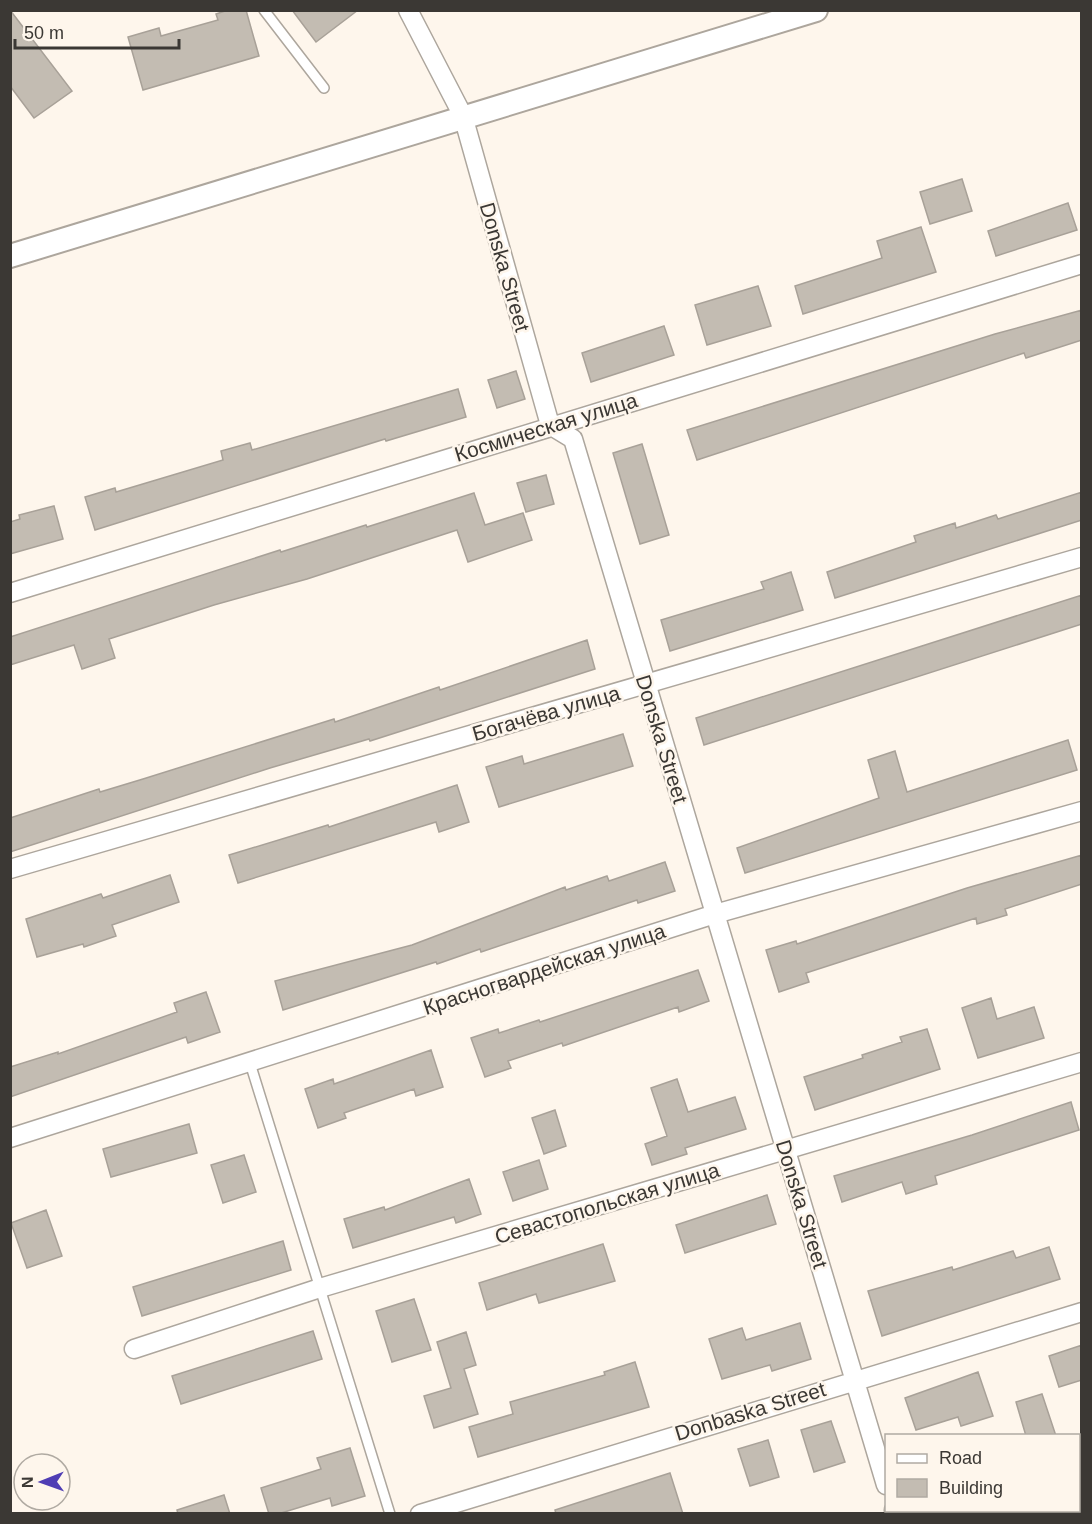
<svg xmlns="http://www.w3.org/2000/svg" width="1092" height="1524" font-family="Arial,sans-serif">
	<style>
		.building { fill: #c3bcb2; stroke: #a8a198; stroke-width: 1.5 }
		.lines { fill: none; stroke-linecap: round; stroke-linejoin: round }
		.service-casing { stroke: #ada69d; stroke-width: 12 }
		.minor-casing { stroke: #ada69d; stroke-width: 21 }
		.tertiary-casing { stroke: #ada69d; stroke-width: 26 }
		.service { stroke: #fff; stroke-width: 9 }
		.minor { stroke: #fff; stroke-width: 18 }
		.tertiary { stroke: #fff; stroke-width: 22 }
		.labels { text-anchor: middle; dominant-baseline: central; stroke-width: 5; stroke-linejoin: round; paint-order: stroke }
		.street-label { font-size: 21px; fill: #3b3834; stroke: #fef6ec }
	</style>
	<rect width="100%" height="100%" fill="#fef6ec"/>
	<!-- building -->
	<path class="building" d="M10,10l62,81 -38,27 -24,-32z
		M228,10h18l13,46 -116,34 -15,-53 31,-9 2,8 57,-16 -2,-6z
		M292,10h66l-42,32z
		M962,179l10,32 -42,13 -10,-32z
		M1068,203l9,27 -81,26 -8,-25z
		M921,227l15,45 -133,42 -8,-28 87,-28 -5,-17z
		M758,286l13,40 -64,19 -12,-40z
		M1082,310v30l-56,18 -2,-5 -327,107 -10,-30 308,-96z
		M664,326l10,29 -83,27 -9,-29z
		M516,371l9,28 -28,9 -9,-28z
		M458,389l8,28 -80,24 -1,-2 -290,91 -10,-33 30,-9 1,4 107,-32 -2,-9 29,-8 2,7z
		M642,444l27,91 -29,9 -27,-91z
		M546,475l8,29 -28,8 -9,-29z
		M1082,492v28l-247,78 -8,-26 89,-30 -2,-6 41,-13 1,5 40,-13 2,4z
		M474,493l11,32 38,-12 9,27 -64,22 -11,-32 -150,49 -93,26 -105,34 6,19 -33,11 -8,-24 -64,20v-28l270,-87 1,2 85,-27 1,2z
		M54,506l9,33 -53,15v-32l10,-3 -1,-4z
		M791,572l12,38 -133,41 -9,-31 103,-31 -3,-7z
		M1082,595v29l-378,121 -8,-27z
		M587,640l8,29 -225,72 -1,-2 -99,29 -260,84v-34l89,-29 1,3 43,-13 191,-60 1,3 104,-35 1,3z
		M623,734l10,32 -134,41 -13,-40 36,-11 2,8z
		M1068,740l9,30 -332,103 -8,-25 142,-50 -11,-38 27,-9 12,41z
		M457,785l12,37 -30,10 -3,-10 -198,61 -9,-28 99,-30 1,2z
		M1082,855v29l-77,25 2,6 -30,9 -1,-6 -170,55 3,9 -30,10 -13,-42 30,-9 1,3 170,-56z
		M665,862l10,29 -37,12 -1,-3 -156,52 -1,-3 -43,15 -1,-2 -153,48 -8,-29 137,-36 153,-58 1,3 41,-14 2,5z
		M170,875l9,27 -67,23 4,11 -32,11 -1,-3 -46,13 -11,-38 75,-25 2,4z
		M698,970l11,31 -30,11 -1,-5 -115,39 -1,-3 -54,18 3,7 -26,9 -14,-39 27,-9 1,4 40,-13 1,2z
		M206,992l14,40 -32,11 -2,-6 -176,60v-30l48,-15v2l119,-42 -3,-9z
		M991,998l6,21 37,-12 10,31 -66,20 -16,-50z
		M927,1029l13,40 -125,41 -11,-33 59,-19 -1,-3 40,-13 -2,-5z
		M431,1050l12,37 -27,9 -2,-7 -70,24 2,5 -28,10 -13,-39 28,-10 1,5z
		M677,1079l11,33 47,-15 11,32 -61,19 2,6 -35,11 -7,-21 22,-8 -16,-48z
		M1071,1102l8,28 -144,46 2,8 -31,10 -4,-12 -60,20 -8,-26 138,-41z
		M555,1110l11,36 -22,8 -12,-36z
		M189,1124l8,29 -86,24 -8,-28z
		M244,1155l12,37 -33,11 -12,-38z
		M539,1160l9,29 -35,12 -10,-29z
		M469,1179l12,35 -25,9 -2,-6 -101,31 -9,-29 40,-12 1,3z
		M767,1195l9,29 -91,29 -9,-28z
		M46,1210l16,46 -35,12 -16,-45z
		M283,1241l8,29 -149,46 -9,-29z
		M603,1244l12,37 -76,22 -3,-9 -49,16 -8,-27z
		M1049,1247l11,32 -178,57 -14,-45 84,-24 1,3 60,-19 3,7z
		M414,1299l17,51 -39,12 -16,-51z
		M800,1323l11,36 -39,12 -2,-6 -48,14 -13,-40 33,-11 4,12z
		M313,1331l9,28 -141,45 -9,-28z
		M466,1332l10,33 -12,4 14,45 -44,14 -10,-32 27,-8 -14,-46z
		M1082,1345v35l-23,7 -10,-31z
		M635,1362l14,45 -171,50 -9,-30 44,-13 -3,-12 95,-27 -1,-3z
		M978,1372l15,44 -32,10 -3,-9 -42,13 -11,-32z
		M1042,1394l14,42h-30l-10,-34z
		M831,1421l14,41 -31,10 -13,-42z
		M768,1440l11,37 -29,9 -12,-37z
		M350,1448l15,48 -33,10 -2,-8 -52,16h-9l-8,-26 60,-19 -4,-11z
		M670,1473l13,41h-127l-1,-4z
		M224,1495l6,19h-52l-1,-4z"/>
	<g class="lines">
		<defs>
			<path id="service" d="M264,10l60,78
				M250,1063l140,451"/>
			<path id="minor" d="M408,10l55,106 87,309 23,14 313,1046
				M10,593l1072,-329
				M10,869l1072,-312
				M10,1138l705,-224 367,-103
				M134,1349l186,-61 762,-226
				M894,1510l1,4
				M420,1514l662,-202"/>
			<path id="tertiary" d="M10,256l806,-246"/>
		</defs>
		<!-- service casing -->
		<use href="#service" class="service-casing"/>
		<!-- minor casing -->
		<use href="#minor" class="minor-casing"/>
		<!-- tertiary casing -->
		<use href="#tertiary" class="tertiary-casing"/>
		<!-- service -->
		<use href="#service" class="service"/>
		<!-- minor -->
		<use href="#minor" class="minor"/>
		<!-- tertiary -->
		<use href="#tertiary" class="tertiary"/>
	</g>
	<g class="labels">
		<!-- street labels -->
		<g class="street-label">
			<text transform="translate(505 267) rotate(74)">Donska Street</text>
			<text transform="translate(546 427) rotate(-17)">Космическая улица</text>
			<text transform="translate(546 713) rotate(-16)">Богачёва улица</text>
			<text transform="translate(662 739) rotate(73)">Donska Street</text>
			<text transform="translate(544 969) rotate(-18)">Красногвардейская улица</text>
			<text transform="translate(607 1203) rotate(-17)">Севастопольская улица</text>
			<text transform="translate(802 1204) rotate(73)">Donska Street</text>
			<text transform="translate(750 1411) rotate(-17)">Donbaska Street</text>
		</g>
	</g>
	<!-- border -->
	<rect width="1092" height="1524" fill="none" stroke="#3b3834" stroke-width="24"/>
	<!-- legend -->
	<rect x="885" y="1434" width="195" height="78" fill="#fef6ec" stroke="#b0aaa2" stroke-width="1.5"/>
	<rect x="897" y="1454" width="30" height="9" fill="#ffffff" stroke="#b0aaa2" stroke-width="1.5"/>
	<text x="939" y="1464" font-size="18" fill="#3b3834">Road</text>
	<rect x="897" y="1479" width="30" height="18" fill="#c3bcb2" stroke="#b0aaa2" stroke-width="1.5"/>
	<text x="939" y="1494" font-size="18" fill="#3b3834">Building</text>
	<!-- north arrow -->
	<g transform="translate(42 1482) rotate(269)"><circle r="28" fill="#fef6ec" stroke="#b0aaa2" stroke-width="1.5"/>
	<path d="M0-4.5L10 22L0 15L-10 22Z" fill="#4f3db4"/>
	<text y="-9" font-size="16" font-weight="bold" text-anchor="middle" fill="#3b3834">N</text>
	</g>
	<!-- scale -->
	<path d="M15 39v9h164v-9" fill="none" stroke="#3b3834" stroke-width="3"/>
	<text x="24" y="39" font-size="18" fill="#3b3834" stroke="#fef6ec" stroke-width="4.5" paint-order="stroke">50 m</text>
</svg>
